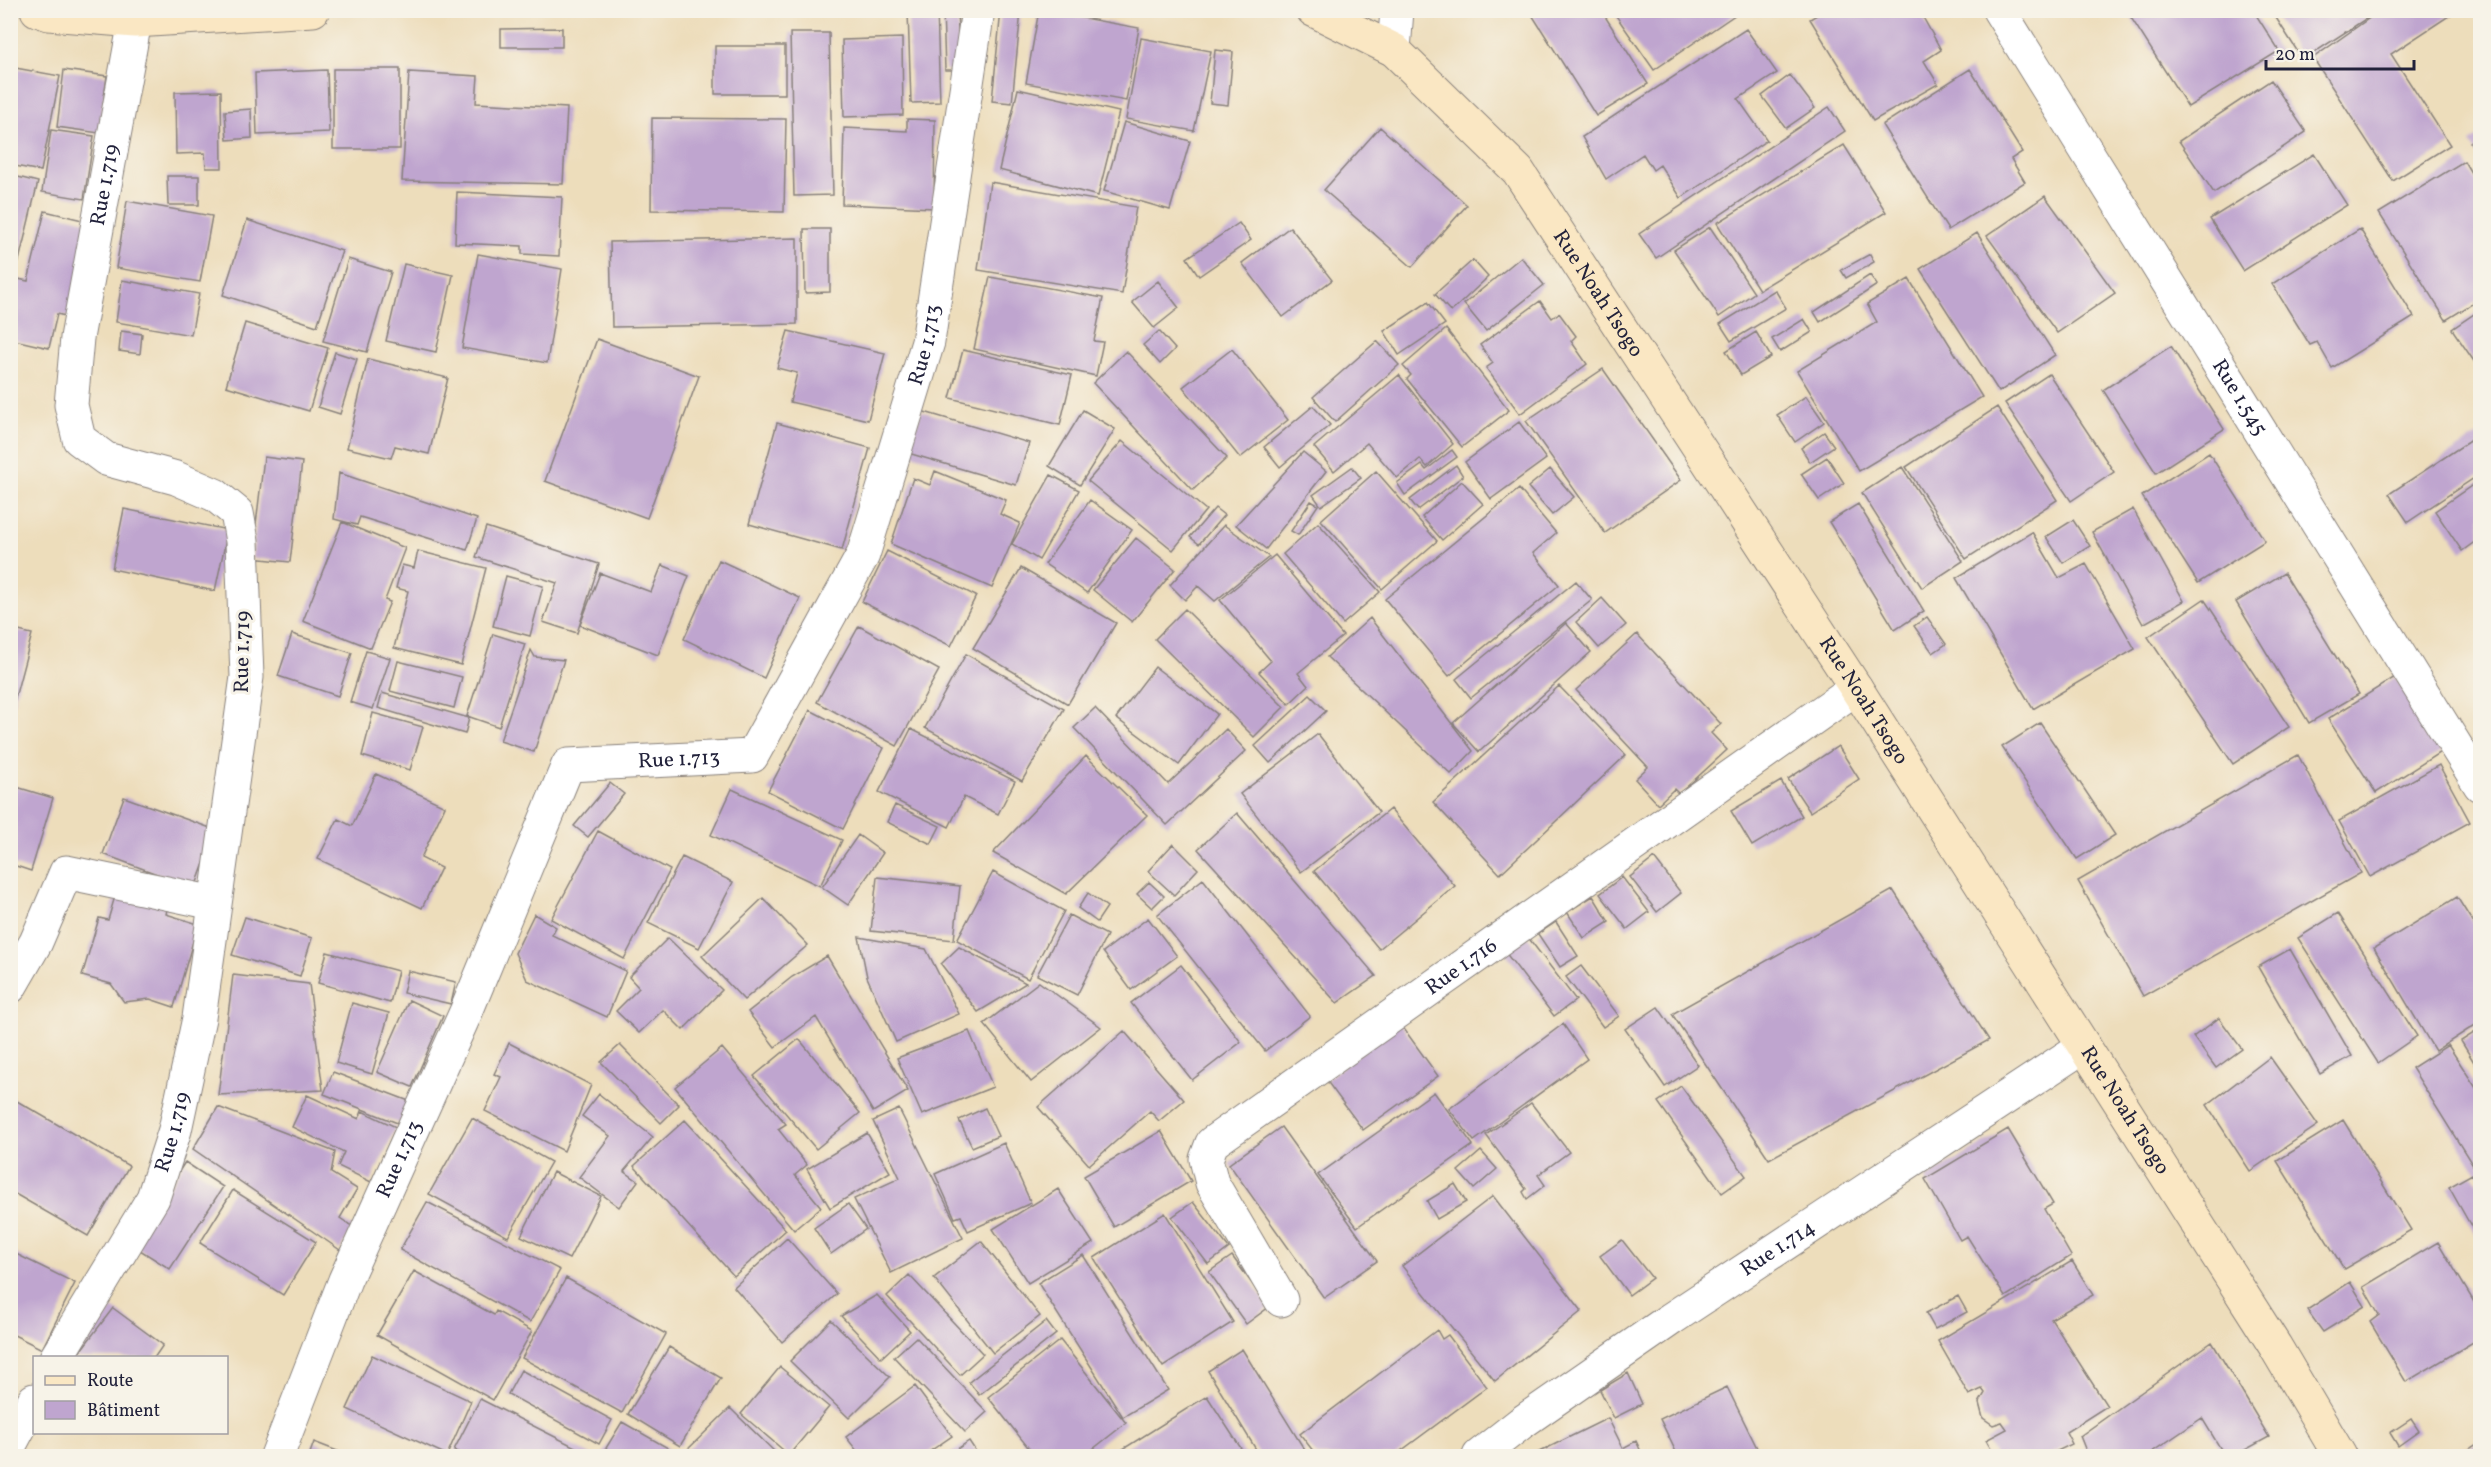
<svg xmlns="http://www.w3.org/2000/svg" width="2491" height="1467" font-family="Vollkorn,serif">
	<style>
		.building { fill: #bfa5cf }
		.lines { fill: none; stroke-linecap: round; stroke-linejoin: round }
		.minor-casing { stroke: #88807b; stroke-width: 35 }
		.secondary-casing { stroke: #88807b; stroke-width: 35 }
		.minor { stroke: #fff; stroke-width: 33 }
		.secondary { stroke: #fae7c3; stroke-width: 33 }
		.labels { text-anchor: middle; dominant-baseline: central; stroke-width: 6; stroke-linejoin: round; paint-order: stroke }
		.street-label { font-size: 21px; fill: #22223b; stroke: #f7f3e8 }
	</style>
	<rect width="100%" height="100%" fill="#f7f3e8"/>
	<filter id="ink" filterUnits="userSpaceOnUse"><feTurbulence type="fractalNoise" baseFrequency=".0167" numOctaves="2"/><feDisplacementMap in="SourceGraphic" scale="12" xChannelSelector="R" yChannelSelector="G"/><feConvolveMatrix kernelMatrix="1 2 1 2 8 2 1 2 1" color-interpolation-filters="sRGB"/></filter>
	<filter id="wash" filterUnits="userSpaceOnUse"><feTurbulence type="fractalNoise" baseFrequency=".008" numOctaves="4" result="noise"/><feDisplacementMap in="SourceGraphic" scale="24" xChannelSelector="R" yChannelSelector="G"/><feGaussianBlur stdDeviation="1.35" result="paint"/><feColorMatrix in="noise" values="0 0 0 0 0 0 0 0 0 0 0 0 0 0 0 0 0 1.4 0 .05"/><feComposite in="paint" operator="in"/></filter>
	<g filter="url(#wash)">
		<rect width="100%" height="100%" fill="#edddbb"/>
		<g id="blocks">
			<!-- building -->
			<path class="building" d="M937,10l3,92 -29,1 -3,-92z
				M943,10h14l3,60h-15z
				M1001,10l20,1 -9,92 -20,-2z
				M1039,10l100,18 -13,73 -100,-18z
				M1529,10h72l47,74 -52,32z
				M1612,10h130l-88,60z
				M1825,10h94l22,40 -17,11 14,23 -65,37 -63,-102z
				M2132,10h121l26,41 -91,56 -60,-94z
				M2271,10h99l3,4 -70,46z
				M2381,10h77l-67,44 59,91 -57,36 -80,-123z
				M562,28v19h-61v-18z
				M1746,29l31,44 -39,26 29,41 -86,58 -21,-33 -7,5 -10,-16 -37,25 -24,-42z
				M790,33h39l4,162 -39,1z
				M902,38l1,77 -59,2 -2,-77z
				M1141,38l70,13 -17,80 -68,-12z
				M715,46h70v48h-70z
				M1215,50l18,2 -5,53 -18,-2z
				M10,67l50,9 -19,95 -31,-6z
				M333,69h67v80h-67z
				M1970,69l52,83 -11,7 14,23 -77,48 -66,-105z
				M64,70l43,6 -8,57 -42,-6z
				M327,70l2,62 -72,3 -2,-62z
				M409,72l69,4 -2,27 91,5 -4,76 -161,-3z
				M1790,75l25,33 -29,20 -24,-32z
				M2271,80l35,52 -92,61 -35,-52z
				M1018,89l101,23 -21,84 -99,-26z
				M221,91l1,77h-16l-1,-15 -29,1 -1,-62z
				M1829,107l16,24 -189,127 -17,-24z
				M251,109l1,29 -25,2 -2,-29z
				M652,118l134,1 -2,93 -133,-2z
				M907,119l28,1 -1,88 -92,-4 2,-76 63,3z
				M1124,122l66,19 -20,69 -66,-19z
				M1380,127l87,78 -55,62 -88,-77z
				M51,130l43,6 -10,63 -42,-7z
				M2480,136v22l-10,-16z
				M1844,145l42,67 -127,78 -42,-67z
				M2314,154l33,51 -104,66 -33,-52z
				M2464,161l16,27v111l-34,21 -67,-107z
				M10,175l28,7 -21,87 -7,-2z
				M167,176h32v29h-31z
				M990,182l146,25 -14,87 -144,-24z
				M457,192l105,5 -3,59 -37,-2v-8l-67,-3z
				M2045,196l70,97 -58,40 -70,-97z
				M127,201l85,15 -12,66 -84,-14z
				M45,211l54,13 -18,96 -24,-6 -8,34 -39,-9v-28l8,-32 10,2z
				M247,220l95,31 -25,75 -94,-31z
				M1239,223l12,17 -52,36 -12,-18z
				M1290,227l42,53 -49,37 -41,-54z
				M1710,227l44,66 -35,24 -45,-67z
				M804,229h26v63l-25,1z
				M2360,229l54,88 -82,51 -15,-26 -7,3 -38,-61z
				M1977,233l78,122 -56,37 -79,-123z
				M797,238v86l-185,3 -2,-85z
				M478,254l84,15 -15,94 -85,-15z
				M1870,254l4,8 -28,16 -5,-8z
				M1521,257l23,28 -58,46 -22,-27z
				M348,259l43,13 -24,80 -44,-11z
				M1473,260l15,17 -37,35 -16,-18z
				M404,264l49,11 -17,77 -50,-11z
				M1870,275l7,10 -57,37 -6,-10z
				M990,277l113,21 -9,43 9,1 -7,34 -122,-27z
				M1909,279l73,118 -123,74 -62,-100 80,-49 -10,-18z
				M122,280l77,14 -8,41 -75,-13z
				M1158,281l21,27 -25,20 -22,-26z
				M1775,290l11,18 -55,33 -11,-17z
				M1540,301l12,17 7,-5 17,23 -5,5 16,23 -67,50 -34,-46 7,-5 -13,-18z
				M1428,302l17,22 -46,31 -15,-24z
				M2480,310v60l-28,-41z
				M1804,319l8,13 -32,20 -8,-13z
				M245,323l83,25 -19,63 -83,-25z
				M1446,329l63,81 -47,37 -55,-68 4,-4 -8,-9z
				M121,331l21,3 -2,20 -21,-3z
				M788,331l97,22 -17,67 -78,-18 7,-29 -20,-5z
				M1159,331l16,18 -15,15 -17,-19z
				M1756,332l15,25 -30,18 -15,-24z
				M597,339l102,37 -52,142 -102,-37z
				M1377,341l22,24 -64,57 -22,-25z
				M2171,346l53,83 -68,44 -53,-83z
				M1232,349l56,71 -48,38 -57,-71z
				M963,350l109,25 -12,50 -110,-27z
				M1126,351l101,107 -34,32 -100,-107z
				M335,352l22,7 -17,55 -22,-7z
				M368,359l80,19 -19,76 -34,-8 -4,12 -44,-10z
				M1603,369l78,111 -76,53 -79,-112z
				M2049,374l65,98 -43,29 -66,-98z
				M1399,375l54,69 -26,23 -7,-8 -23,19 -30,-35 -33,28 -20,-24z
				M1806,396l18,26 -29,20 -18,-27z
				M1313,406l17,19 -50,42 -16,-20z
				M1997,407l60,93 -91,59 -60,-92z
				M1083,410l32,19 -35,56 -31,-19z
				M921,411l108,32 -13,42 -108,-32z
				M1519,422l27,37 -55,40 -26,-37z
				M777,423l93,25 -28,102 -93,-26z
				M1824,432l10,14 -24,16 -9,-14z
				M2480,434v40l-72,48 -19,-28z
				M1122,441l84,69 -33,40 -85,-69z
				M1452,450l5,7 -52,38 -8,-12 25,-18 4,5z
				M1303,452l23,19 -60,78 -30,-24z
				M2209,453l56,88 -67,42 -56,-87z
				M264,457l38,5 -12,100 -38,-4z
				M1827,457l17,26 -25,17 -18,-26z
				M1456,465l7,11 -45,34 -8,-10z
				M1352,467l9,11 -40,28 -8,-11z
				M1902,467l61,94 -41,27 -60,-95z
				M1550,469l24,28 -22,18 -24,-28z
				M935,471l71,29 -6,14 20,9 -28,65 -101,-44 22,-66 17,7z
				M1376,471l61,70 -55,48 -61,-69z
				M339,473l138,46 -10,31 -107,-33 -3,8 -23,-6z
				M1051,475l28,15 -40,70 -27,-16z
				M2480,480v58l-18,13 -27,-40z
				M1462,481l21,23 -41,36 -20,-23z
				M1519,489l37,44 -23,20 26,32 -110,91 -64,-77z
				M1090,500l42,30 -45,63 -42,-29z
				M1311,501l7,4 -20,30 -7,-4z
				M1858,504l66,107 -29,19 -66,-108z
				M1215,508l9,7 -25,29 -9,-7z
				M124,509l104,21 -13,61 -103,-22z
				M2133,509l51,92 -41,23 -51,-92z
				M2073,520l17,26 -27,17 -17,-26z
				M342,522l63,26 -20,52 5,2 -19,46 -68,-27z
				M1318,523l62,69 -37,32 -60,-70z
				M1224,525l45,32 -54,44 -17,-15 -13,14 -15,-15z
				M486,527l113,37 -22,69 -34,-11 14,-39 -81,-26z
				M2032,532l27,46 27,-14 49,85 -102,60 -77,-131z
				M1136,538l39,31 -43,53 -39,-32z
				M418,551l68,17 -25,97 -67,-17 14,-57 -12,-3 6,-23 12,3z
				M887,551l89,45 -25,50 -89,-44z
				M1275,555l68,81 -45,37 10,13 -19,18 -30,-32 12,-11 -51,-61z
				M719,560l81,38 -36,80 -80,-39z
				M662,565l27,11 -31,79 -78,-30 20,-52 51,19z
				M1021,568l95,55 -48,81 -95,-56z
				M2284,573l75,121 -50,29 -73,-121z
				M506,576l37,10 -13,50 -37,-10z
				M1576,581l16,19 -121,98 -15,-19z
				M1602,598l24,27 -27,23 -23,-26z
				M2204,599l85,128 -56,37 -85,-127z
				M1185,609l99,98 -30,30 -99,-98z
				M1927,617l19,27 -13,9 -19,-27z
				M1370,618l103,133 -22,23 -124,-117z
				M1566,623l25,29 -112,100 -26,-29z
				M859,626l80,44 -42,76 -80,-44z
				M10,629l22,5 -21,79h-1z
				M292,634l60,19 -14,43 -60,-20z
				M493,634l32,10 -26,83 -32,-11z
				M1637,634l84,90 -10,9 16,17 -48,44 -5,-5 -16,15 -23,-25 13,-12 -72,-77z
				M531,650l4,7 29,3 -30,92 -34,-11z
				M366,651l24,7 -17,51 -23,-7z
				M966,654l98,55 -42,72 -97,-53z
				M398,661l64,16 -8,31 -64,-17z
				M1155,667l62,47 -38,51 -63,-47z
				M2395,677l47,74 -66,42 -48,-74z
				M1559,686l67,69 -126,119 -67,-72z
				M382,693l87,25 -4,16 -87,-26z
				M1310,695l16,16 -56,52 -15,-17z
				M1095,708l73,76 58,-55 20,22 -79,74 -93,-97z
				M810,710l74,38 -41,81 -75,-38z
				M373,713l50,14 -13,43 -48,-14z
				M2040,723l75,112 -38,24 -75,-112z
				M911,729l104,52 -17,33 -34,-17 -15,30 -70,-35z
				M1318,734l61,78 -78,60 -61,-78z
				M1838,746l21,33 -49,33 -22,-33z
				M2298,755l63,118 -218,123 -65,-115z
				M1086,756l61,59 -81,79 -73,-41z
				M2439,765l31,57 -100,55 -31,-56z
				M376,774l69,32 -24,52 20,10 -19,40 -104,-49 20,-40 14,7z
				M1781,781l21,35 -50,30 -21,-35z
				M610,783l14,11 -36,43 -14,-11z
				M10,785l43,13 -22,73 -21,-7z
				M732,789l110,51 -22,46 -109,-51z
				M124,797l92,33 -21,58 -92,-34z
				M895,805l45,21 -9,18 -44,-22z
				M1390,809l65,77 -76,63 -65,-78z
				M1237,813l139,163 -39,27 -139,-154z
				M598,831l72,39 -46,89 -73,-40z
				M858,835l25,18 -35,52 -26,-18z
				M1173,844l25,25 -24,26 -26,-24z
				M682,857l51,25 -34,66 -51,-25z
				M1654,858l27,35 -24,19 -27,-35z
				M993,872l71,39 -36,68 -71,-39z
				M877,877l83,9 -6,54 -83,-9z
				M1622,877l27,35 -22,17 -27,-35z
				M1203,879l107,137 -45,35 -108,-136z
				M1149,882l15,14 -12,12 -15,-14z
				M1893,890l96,150 -220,119 -97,-145z
				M1088,893l19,14 -10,15 -19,-14z
				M115,896l53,9 -2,9 32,10 -24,83 -24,-8 -26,3 -13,-18 -29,-8 17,-58 9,2z
				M1593,896l16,26 -25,16 -17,-26z
				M2457,897l23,37v88l-45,29 -61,-103z
				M763,898l45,47 -64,55 -42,-44z
				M2338,913l79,123 -39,27 -80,-125z
				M534,914l22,13 -4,8 74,36 -19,46 -80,-37 -12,-27z
				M1069,915l38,20 -30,60 -40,-20z
				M245,917l67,21 -12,38 -68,-21z
				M1148,918l29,38 -46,34 -28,-38z
				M1556,922l22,34 -18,11 -22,-33z
				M1527,936l49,64 -22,16 -49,-64z
				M859,937l67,12 33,65 -63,28 -29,-65z
				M668,938l54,52 -39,40 -20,-20 -24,23 -23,-22 23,-23 -10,-11z
				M959,947l67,36 -48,29 -37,-48z
				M2290,949l62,107 -32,18 -62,-107z
				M327,952l71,19 -8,32 -72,-20z
				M827,956l81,135 -35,21 -57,-95 -41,30 -27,-35 44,-35z
				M1181,965l60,77 -49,38 -61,-77z
				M1581,966l38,50 -16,11 -37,-50z
				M408,971l48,11 -5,22 -48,-11z
				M233,975l76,9 14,106 -105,5z
				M1039,982l62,45 -70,55 -47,-58z
				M409,1000l34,16 -31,71 -35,-15z
				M352,1003l37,10 -17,61 -36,-11z
				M1658,1007l40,58 -33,22 -40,-58z
				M2219,1018l23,31 -26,19 -23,-31z
				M1399,1022l39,54 -75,54 -37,-50z
				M1563,1024l24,35 -113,82 -25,-32z
				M2480,1029v43l-19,-31z
				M969,1031l24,56 -71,28 -25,-57z
				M1124,1031l60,69 -25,21 -9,-10 -61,54 -51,-58z
				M799,1039l61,74 -44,36 -62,-73z
				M509,1043l82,42 -27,66 -79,-40 16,-34 -7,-3z
				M620,1045l59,60 -18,18 -60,-61z
				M2448,1045l32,49v83l-68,-109z
				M722,1048l64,76 -8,5 29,36 -12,10 26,32 -27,23 -119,-143z
				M2270,1057l48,68 -68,46 -43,-66z
				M333,1072l76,29 -9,23 -76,-30z
				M1681,1086l65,90 -24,17 -64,-91z
				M1434,1092l39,53 -116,82 -39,-52z
				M599,1094l54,43 -29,34 14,10 -19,26 -40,-30 31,-41 -28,-20z
				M307,1095l52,24 3,-8 34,16 -25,55 -33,-16 6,-14 -52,-25z
				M10,1097l119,69 -41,70 -78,-45z
				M1531,1103l38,49 -31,23 7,10 -18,14 -4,-7 3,-3 -40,-54z
				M218,1107l117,45 -4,21 26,16 -17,29 13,9 -13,23 -147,-101z
				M985,1108l13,28 -26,11 -13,-27z
				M899,1109l64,129 -72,35 -37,-74 46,-21 -27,-57z
				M472,1118l79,44 -43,75 -79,-43z
				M685,1120l101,110 -52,46 -100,-110z
				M2343,1120l68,110 -67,39 -67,-108z
				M1281,1127l96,134 -53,37 -95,-134z
				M2008,1129l45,75 -9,5 27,47 -66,41 -38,-61 -7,4 -35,-61z
				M1161,1131l30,50 -77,46 -30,-51z
				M867,1133l23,39 -60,36 -23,-39z
				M1004,1143l27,60 -63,28 -7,-15 -6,2 -20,-44z
				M1481,1151l16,18 -23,20 -16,-18z
				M185,1162l38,25 -53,82 -38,-24z
				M553,1172l48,24 -32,63 -48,-23z
				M2472,1174l8,13v55l-31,-55z
				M1455,1184l11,18 -29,17 -10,-18z
				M1058,1189l35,54 -65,40 -35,-54z
				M233,1190l83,52 -33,53 -83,-52z
				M1493,1196l89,115 -87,70 -93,-115z
				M427,1202l133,68 -30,52 -130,-72z
				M1193,1202l36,46 -21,16 -36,-47z
				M848,1204l18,25 -35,25 -17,-26z
				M1165,1213l68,109 -70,45 -69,-109z
				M787,1238l50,56 -55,48 -48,-55z
				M1622,1240l30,38 -23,17 -29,-39z
				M981,1241l59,75 -47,37 -59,-75z
				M2438,1242l42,70v26l-74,44 -36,-60 9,-7 -16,-28z
				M10,1251l65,32 -33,66 -32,-16z
				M1083,1255l85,135 -45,27 -85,-134z
				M1232,1256l37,51 -23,17 -37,-52z
				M2072,1261l21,34 -42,24 56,87 -41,26 6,12 -25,12h-52l-9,-16 21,-11 -5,-7 -9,3 -10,-7 -4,-15 6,-10 -3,-4 -13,6 -31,-54z
				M414,1271l80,44 2,-4 36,20 -39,69 -116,-65z
				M909,1275l74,79 -23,21 -73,-79z
				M566,1278l100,56 -44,79 -100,-55z
				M2350,1282l15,24 -42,26 -16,-22z
				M877,1295l33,36 -29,27 -40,-42z
				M1958,1296l9,16 -32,17 -9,-16z
				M113,1308l50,37 -9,13h-79z
				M831,1320l59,57 -41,41 -59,-57z
				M1046,1321l10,13 -77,61 -10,-13z
				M1437,1330l5,9 6,-4 39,52 -93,69h-77l-17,-22z
				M916,1337l71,75 -22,20 -71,-75z
				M1060,1340l66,83 -42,33h-49l-47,-59z
				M2212,1342l57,95 -35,19h-9l-23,-38 -50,34 2,4h-66l-8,-20z
				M669,1347l52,31 -41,68 -52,-32z
				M1242,1349l64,103 -7,4h-39l-52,-85z
				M372,1355l99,46 -24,54 -100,-46z
				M780,1367l49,40 -40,48 -48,-41z
				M521,1370l91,50 -13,24 -91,-50z
				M1628,1373l14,31 -28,14 -14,-28z
				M915,1386l37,50 -29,20h-62l-15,-19z
				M1727,1387l34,69h-83l-18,-37z
				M1207,1396l39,60h-134z
				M480,1399l113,57h-127l-12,-6z
				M730,1408l49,48h-98z
				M1608,1418l15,30 13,-7 7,15h-112z
				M2411,1419l8,12 -21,15 -8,-13z
				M622,1422l46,26 -4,8h-55l-6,-3z
				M969,1441l10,15h-32z
				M314,1442l36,14h-41z
				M2480,1442v14h-12l-3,-4z"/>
		</g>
	</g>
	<g filter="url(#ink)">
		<use href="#blocks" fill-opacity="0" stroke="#88807b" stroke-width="1.5"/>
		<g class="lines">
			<defs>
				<g id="minor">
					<path id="s1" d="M1999,10l481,775"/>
					<path d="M1394,50l3,-40"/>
					<path d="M10,987l26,-45 30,-70 148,31"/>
					<path id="s2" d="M1281,1300l-69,-117 -6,-24 6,-16 644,-455"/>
					<path id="s3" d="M56,1358l97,-160 22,-68 24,-112 48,-341 -5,-136 -5,-28 -22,-18 -39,-17 -70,-19 -27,-20 -8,-34 6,-67 58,-317"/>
					<path d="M10,1445l24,-45"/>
					<path id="s4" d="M277,1456l68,-176 121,-268 102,-247 184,-9 111,-201 65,-213 50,-332"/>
					<path id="s5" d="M1479,1456l42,-33 150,-104 413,-273"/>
				</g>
				<g id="secondary">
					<path d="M37,10l12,4 86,7 178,-11"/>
					<path id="s6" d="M1313,10l81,40 124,121 338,517 419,658 65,110"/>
				</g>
			</defs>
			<!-- minor casing -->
			<use href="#minor" class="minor-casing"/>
			<!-- secondary casing -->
			<use href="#secondary" class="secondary-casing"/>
			<!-- minor -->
			<use href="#minor" class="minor"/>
			<!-- secondary -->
			<use href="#secondary" class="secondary"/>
		</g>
	</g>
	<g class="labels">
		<!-- street labels -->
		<g class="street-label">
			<text stroke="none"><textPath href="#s3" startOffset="1317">Rue 1.719</textPath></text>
			<text stroke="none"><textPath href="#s6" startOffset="410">Rue Noah Tsogo</textPath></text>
			<text stroke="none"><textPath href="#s4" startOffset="1383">Rue 1.713</textPath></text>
			<text stroke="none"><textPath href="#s1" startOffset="456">Rue 1.545</textPath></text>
			<text transform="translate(243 652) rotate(-89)">Rue 1.719</text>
			<text stroke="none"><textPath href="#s6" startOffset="896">Rue Noah Tsogo</textPath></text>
			<text stroke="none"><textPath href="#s4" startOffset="861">Rue 1.713</textPath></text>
			<text stroke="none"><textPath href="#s2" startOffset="483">Rue 1.716</textPath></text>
			<text stroke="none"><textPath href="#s6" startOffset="1382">Rue Noah Tsogo</textPath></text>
			<text stroke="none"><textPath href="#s3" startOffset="256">Rue 1.719</textPath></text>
			<text stroke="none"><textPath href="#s4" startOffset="321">Rue 1.713</textPath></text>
			<text stroke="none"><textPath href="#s5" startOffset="364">Rue 1.714</textPath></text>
		</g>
	</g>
	<!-- margin -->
	<rect width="2491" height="1467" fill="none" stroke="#f7f3e8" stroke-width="36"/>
	<!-- legend -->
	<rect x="33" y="1356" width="195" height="78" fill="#f7f3e8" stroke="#a29fa3" stroke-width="1.5"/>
	<rect x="45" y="1376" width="30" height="9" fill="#fae7c3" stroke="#a29fa3" stroke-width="1.5"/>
	<text x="87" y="1386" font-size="18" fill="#22223b">Route</text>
	<rect x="45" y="1401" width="30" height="18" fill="#bfa5cf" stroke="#a29fa3" stroke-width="1.5"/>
	<text x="87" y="1416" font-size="18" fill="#22223b">Bâtiment</text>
	<!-- scale -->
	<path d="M2266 60v9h148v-9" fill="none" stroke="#22223b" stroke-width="3"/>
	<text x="2275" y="60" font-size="18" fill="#22223b" stroke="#f7f3e8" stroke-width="4.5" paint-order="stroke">20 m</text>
</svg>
